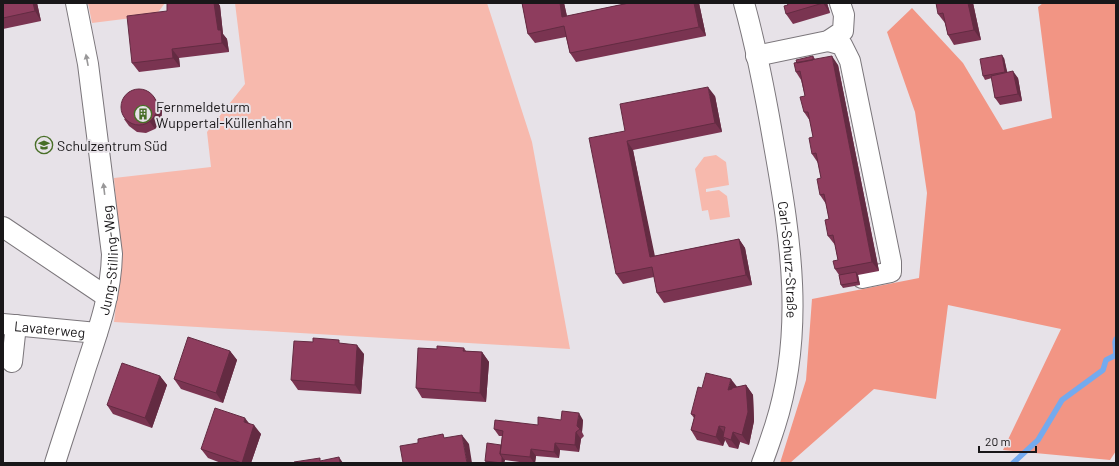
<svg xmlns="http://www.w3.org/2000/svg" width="1119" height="466" font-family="Barlow,sans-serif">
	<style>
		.green { fill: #f7b9ad }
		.forest { fill: #f29584 }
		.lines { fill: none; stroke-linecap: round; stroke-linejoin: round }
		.stream { stroke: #74aaee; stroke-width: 5.5 }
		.minor-casing { stroke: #7b767b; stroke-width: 22 }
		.minor { stroke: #fff; stroke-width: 20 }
		.wall { fill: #7a3451 }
		.shaded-wall { fill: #632b42 }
		.building { fill: #8e3d5e; stroke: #632b42 }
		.oneway { fill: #989798 }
		.labels { text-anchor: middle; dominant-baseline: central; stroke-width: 4; stroke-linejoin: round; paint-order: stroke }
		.poi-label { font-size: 14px; fill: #191719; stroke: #e7e2e8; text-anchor: start }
		.street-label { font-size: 14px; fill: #191719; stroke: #e7e2e8 }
	</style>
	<rect width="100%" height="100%" fill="#e7e2e8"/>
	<!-- green -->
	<path class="green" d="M88,3h77l-9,12 -64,8z
		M235,3h252l45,139 38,207 -456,-27 7,-60 -7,-84 97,-11 -4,-35 38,-48z
		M716,155l10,7 3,23 -23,4v3l13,-2 8,6 3,21 -20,3 -2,-10 -6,1 -7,-42 9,-12z"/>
	<!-- forest -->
	<path class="forest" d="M1043,3h73v448l-6,9 -107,-10 58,-121 -113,-24 -12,94 -62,-10 -84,74h-10l26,-83 6,-81 107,-21 8,-85 -12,-81 -28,-80 25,-24 51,55 40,67 49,-12 -14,-111z"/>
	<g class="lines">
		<!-- stream -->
		<path class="stream" d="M1013,463l25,-23 24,-40 41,-30 3,-10 10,-5 -1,-13 1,-3"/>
		<defs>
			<g id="minor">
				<path id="s1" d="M744,3c13,47 22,95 30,142 17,95 31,187 1,281 -4,12 -8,25 -13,37"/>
				<path d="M828,41l14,4 8,16 41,201v10l-29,6"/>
				<path d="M756,56l72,-15 15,-10 1,-16 -4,-12"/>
				<path d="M3,227l104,70"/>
				<path id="s2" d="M3,324l94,9"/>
				<path d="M12,362l4,-37"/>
				<path id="s3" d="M55,463c10,-32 21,-64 31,-96 13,-39 25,-72 26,-113l-24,-190 -12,-61"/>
			</g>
		</defs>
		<!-- minor casing -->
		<use href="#minor" class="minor-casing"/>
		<!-- minor -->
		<use href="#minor" class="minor"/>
	</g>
	<!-- wall -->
	<path class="wall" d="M3,3h34l4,18 -38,8z
		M167,3h51l2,3 3,28 4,5 2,13 -50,6 1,9 -41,5 -7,-9 35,-52z
		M522,3h42l3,13 62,-13h70l7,33 -130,26 -6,-9 -4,-16 -31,6 -7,-9z
		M787,3h40l3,10 -37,11 -7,-10 2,-9z
		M973,3l8,37 -27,5 -6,-10 -3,-12 -7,-9z
		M813,56l2,3 23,6 41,206 -21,4 2,10 -17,3 -2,-3 -2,-10 -4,-6 3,-9 -3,-15 -7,-9 1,-17 -3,-15 -6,-9 1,-17 -3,-15 -6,-9 1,-17 -3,-16 -6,-9 1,-16 -4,-16 -5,-8z
		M1004,58l3,15 11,5 4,23 -22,4 -5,-7 -3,-20 -7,2 -2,-4z
		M715,96l7,36 -89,18 21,106 85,-17 6,9 7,37 -88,18 -7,-10 -3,-16 -31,7 -7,-10 9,-143z
		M158,102l4,9 -1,10 -6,8 -9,4 -9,-1 -8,-6 -5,-7z
		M342,343l22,11 -3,40 -63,-4 -7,-10z
		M464,348l2,3 16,1 7,10 -3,40 -64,-4 -6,-10 21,-39z
		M230,351l7,9 -14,43 -42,-14 -7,-10z
		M160,376l7,9 -15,43 -39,-14 -6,-9z
		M746,385l7,10 1,26 -5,24 -9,-3 -2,7 -9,-2 -4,-7 -2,6 -26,-6 -6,-10 3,-12 -3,-4 11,-26 35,-1z
		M561,420h22l-1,12 2,4 -3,3 -2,13 -19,-2 -1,8 -23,-2 -1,7h-8l-22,-3 -1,3h-18l-1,-2 16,-16 1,-9h-3l-5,-7 44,-4z
		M249,423l12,11 -10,29h-30l-13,-5 -7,-9z"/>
	<!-- shaded-wall -->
	<path class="shaded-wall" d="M33,3h4l4,18 -6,-10z
		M214,3h4l2,3 3,28 4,5 2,13 -7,-9 -4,-13z
		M560,3h4l5,23 -7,-9z
		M694,3h5l7,33 -7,-9z
		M823,3h4l3,10z
		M968,3h5l8,37 -7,-10z
		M172,49l7,9 1,9 -7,-9z
		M1002,55l2,3 4,17 -3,-3z
		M832,56l6,9 41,206 -7,-9z
		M1013,71l5,7 4,23 -4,-7z
		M708,87l7,9 7,36 -7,-9z
		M153,96l5,6 4,9 -1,10 -6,8 -5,-7z
		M627,141l6,9 24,116 -7,-9z
		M739,239l6,9 7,37 -6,-10z
		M856,272l2,3 2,10 -2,-3z
		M357,345l7,9 -3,40 -6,-9z
		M230,351l7,9 -14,43 -7,-10z
		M482,352l7,10 -3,40 -6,-9z
		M160,376l7,9 -15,43 -7,-10z
		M731,379l7,9 -10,2z
		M746,385l7,10 1,26 -5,24 -7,-10z
		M579,413l4,7 -1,12 -5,-6z
		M245,418l7,9 -8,-5z
		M254,425l7,9 -10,29h-9z
		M719,426l7,9 -3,2 2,3 -2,6 -7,-9z
		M576,432l5,7 -2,13 -4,-7z
		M733,432l7,10 -2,7 -7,-9z
		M462,435l7,9 3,19h-5z
		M555,443l5,7 -1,8 -5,-6z
		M531,449l5,7 -1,7h-1l-4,-6z
		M339,457l4,6h-3z
		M502,457l3,3 -1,3h-2z"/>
	<!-- building -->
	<path class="building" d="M3,3h30l2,8 -32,7z
		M167,3h47l4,27h3l1,13 -50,6 1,9 -41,5 -5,-47 40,-5z
		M522,3h38l2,14 67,-14h65l5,24 -129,26 -6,-27 -36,8z
		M787,3h36l-37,11 -2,-8 4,-1z
		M936,3h32l6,27 -26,5 -5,-22 -5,1z
		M1002,55l3,17 -22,4 -3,-17z
		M813,56v4l-16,3 -1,-3z
		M832,56l40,206 -37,7 -2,-8 5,-1 -5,-25 -5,1 -3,-16 4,-1 -5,-25 -4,1 -3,-16 4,-1 -5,-25 -4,1 -3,-16 4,-1 -5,-25h-4l-4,-15 5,-1 -5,-25 -4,1 -2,-9z
		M1013,71l5,23 -23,4 -4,-22z
		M708,87l7,36 -88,18 23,116 89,-18 7,36 -89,18 -5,-26 -36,7 -27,-136 36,-7 -5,-27z
		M121 107a18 18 0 1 1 36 0a18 18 0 1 1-36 0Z
		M856,272l2,10 -17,3 -2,-10z
		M188,337l42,14 -14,42 -42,-14z
		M313,338l26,2v3l18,2 -2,40 -64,-5 3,-39 19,1z
		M437,346l27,2 -1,3 19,1 -2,41 -64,-5 2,-40 19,1z
		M122,363l38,13 -15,42 -38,-13z
		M706,373l25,6 -3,11 4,-1v-1l14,-3 2,27 -6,23 -9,-3 -2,8 -8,-3 2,-10 -6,-1 -3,11 -25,-7 4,-15 -4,-1 7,-27 4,1z
		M215,408l30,10 -1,4 10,3 -12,38 -41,-14z
		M562,411l17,2 -2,13 3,3 -4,3 -1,13 -20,-2 -1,9 -23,-3 -1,8 -30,-3 3,-23 -9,-2 1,-9 43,5v-8l23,3z
		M443,434l1,4 18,-3 5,28h-64l-3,-17 18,-3v-4z
		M487,443l14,2 -1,9 2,3v6l-17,-2z
		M339,457l1,6h-46v-1l26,-4v3z"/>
	<!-- one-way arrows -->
	<defs><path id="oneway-solid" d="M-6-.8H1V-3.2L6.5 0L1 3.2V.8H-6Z"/></defs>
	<g class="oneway">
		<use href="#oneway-solid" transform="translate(87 60) rotate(-101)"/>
		<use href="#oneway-solid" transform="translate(104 189) rotate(-97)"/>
	</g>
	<!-- icons -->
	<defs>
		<symbol id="building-ring" viewBox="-11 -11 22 22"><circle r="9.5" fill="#e7e2e8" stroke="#486e27" stroke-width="1.5"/><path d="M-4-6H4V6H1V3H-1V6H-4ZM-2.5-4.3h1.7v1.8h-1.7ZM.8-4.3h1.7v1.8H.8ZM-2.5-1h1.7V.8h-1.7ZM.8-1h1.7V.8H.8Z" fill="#486e27"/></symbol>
		<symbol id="school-ring" viewBox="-11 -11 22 22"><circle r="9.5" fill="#e7e2e8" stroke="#486e27" stroke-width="1.5"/><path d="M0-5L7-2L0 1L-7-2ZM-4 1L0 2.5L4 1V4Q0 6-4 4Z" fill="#486e27"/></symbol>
	</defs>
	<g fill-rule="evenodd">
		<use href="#building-ring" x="133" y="104" width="20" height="20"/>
		<use href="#school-ring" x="34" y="135" width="20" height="20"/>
	</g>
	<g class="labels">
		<!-- poi labels -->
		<g class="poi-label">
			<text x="156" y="106">Fernmeldeturm<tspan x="156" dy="16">Wuppertal-Küllenhahn</tspan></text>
			<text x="57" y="145">Schulzentrum Süd</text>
		</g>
		<!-- street labels -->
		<g class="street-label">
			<text stroke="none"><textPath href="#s3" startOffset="211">Jung-Stilling-Weg</textPath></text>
			<text stroke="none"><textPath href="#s1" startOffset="261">Carl-Schurz-Straße</textPath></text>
			<text stroke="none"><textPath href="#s2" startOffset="47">Lavaterweg</textPath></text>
		</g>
	</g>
	<!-- border -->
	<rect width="1119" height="466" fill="none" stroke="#191719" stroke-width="8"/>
	<!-- scale -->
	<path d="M979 446v6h57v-6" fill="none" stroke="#191719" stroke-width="2"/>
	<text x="985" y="446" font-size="12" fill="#191719" stroke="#e7e2e8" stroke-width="3" paint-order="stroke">20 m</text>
</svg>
